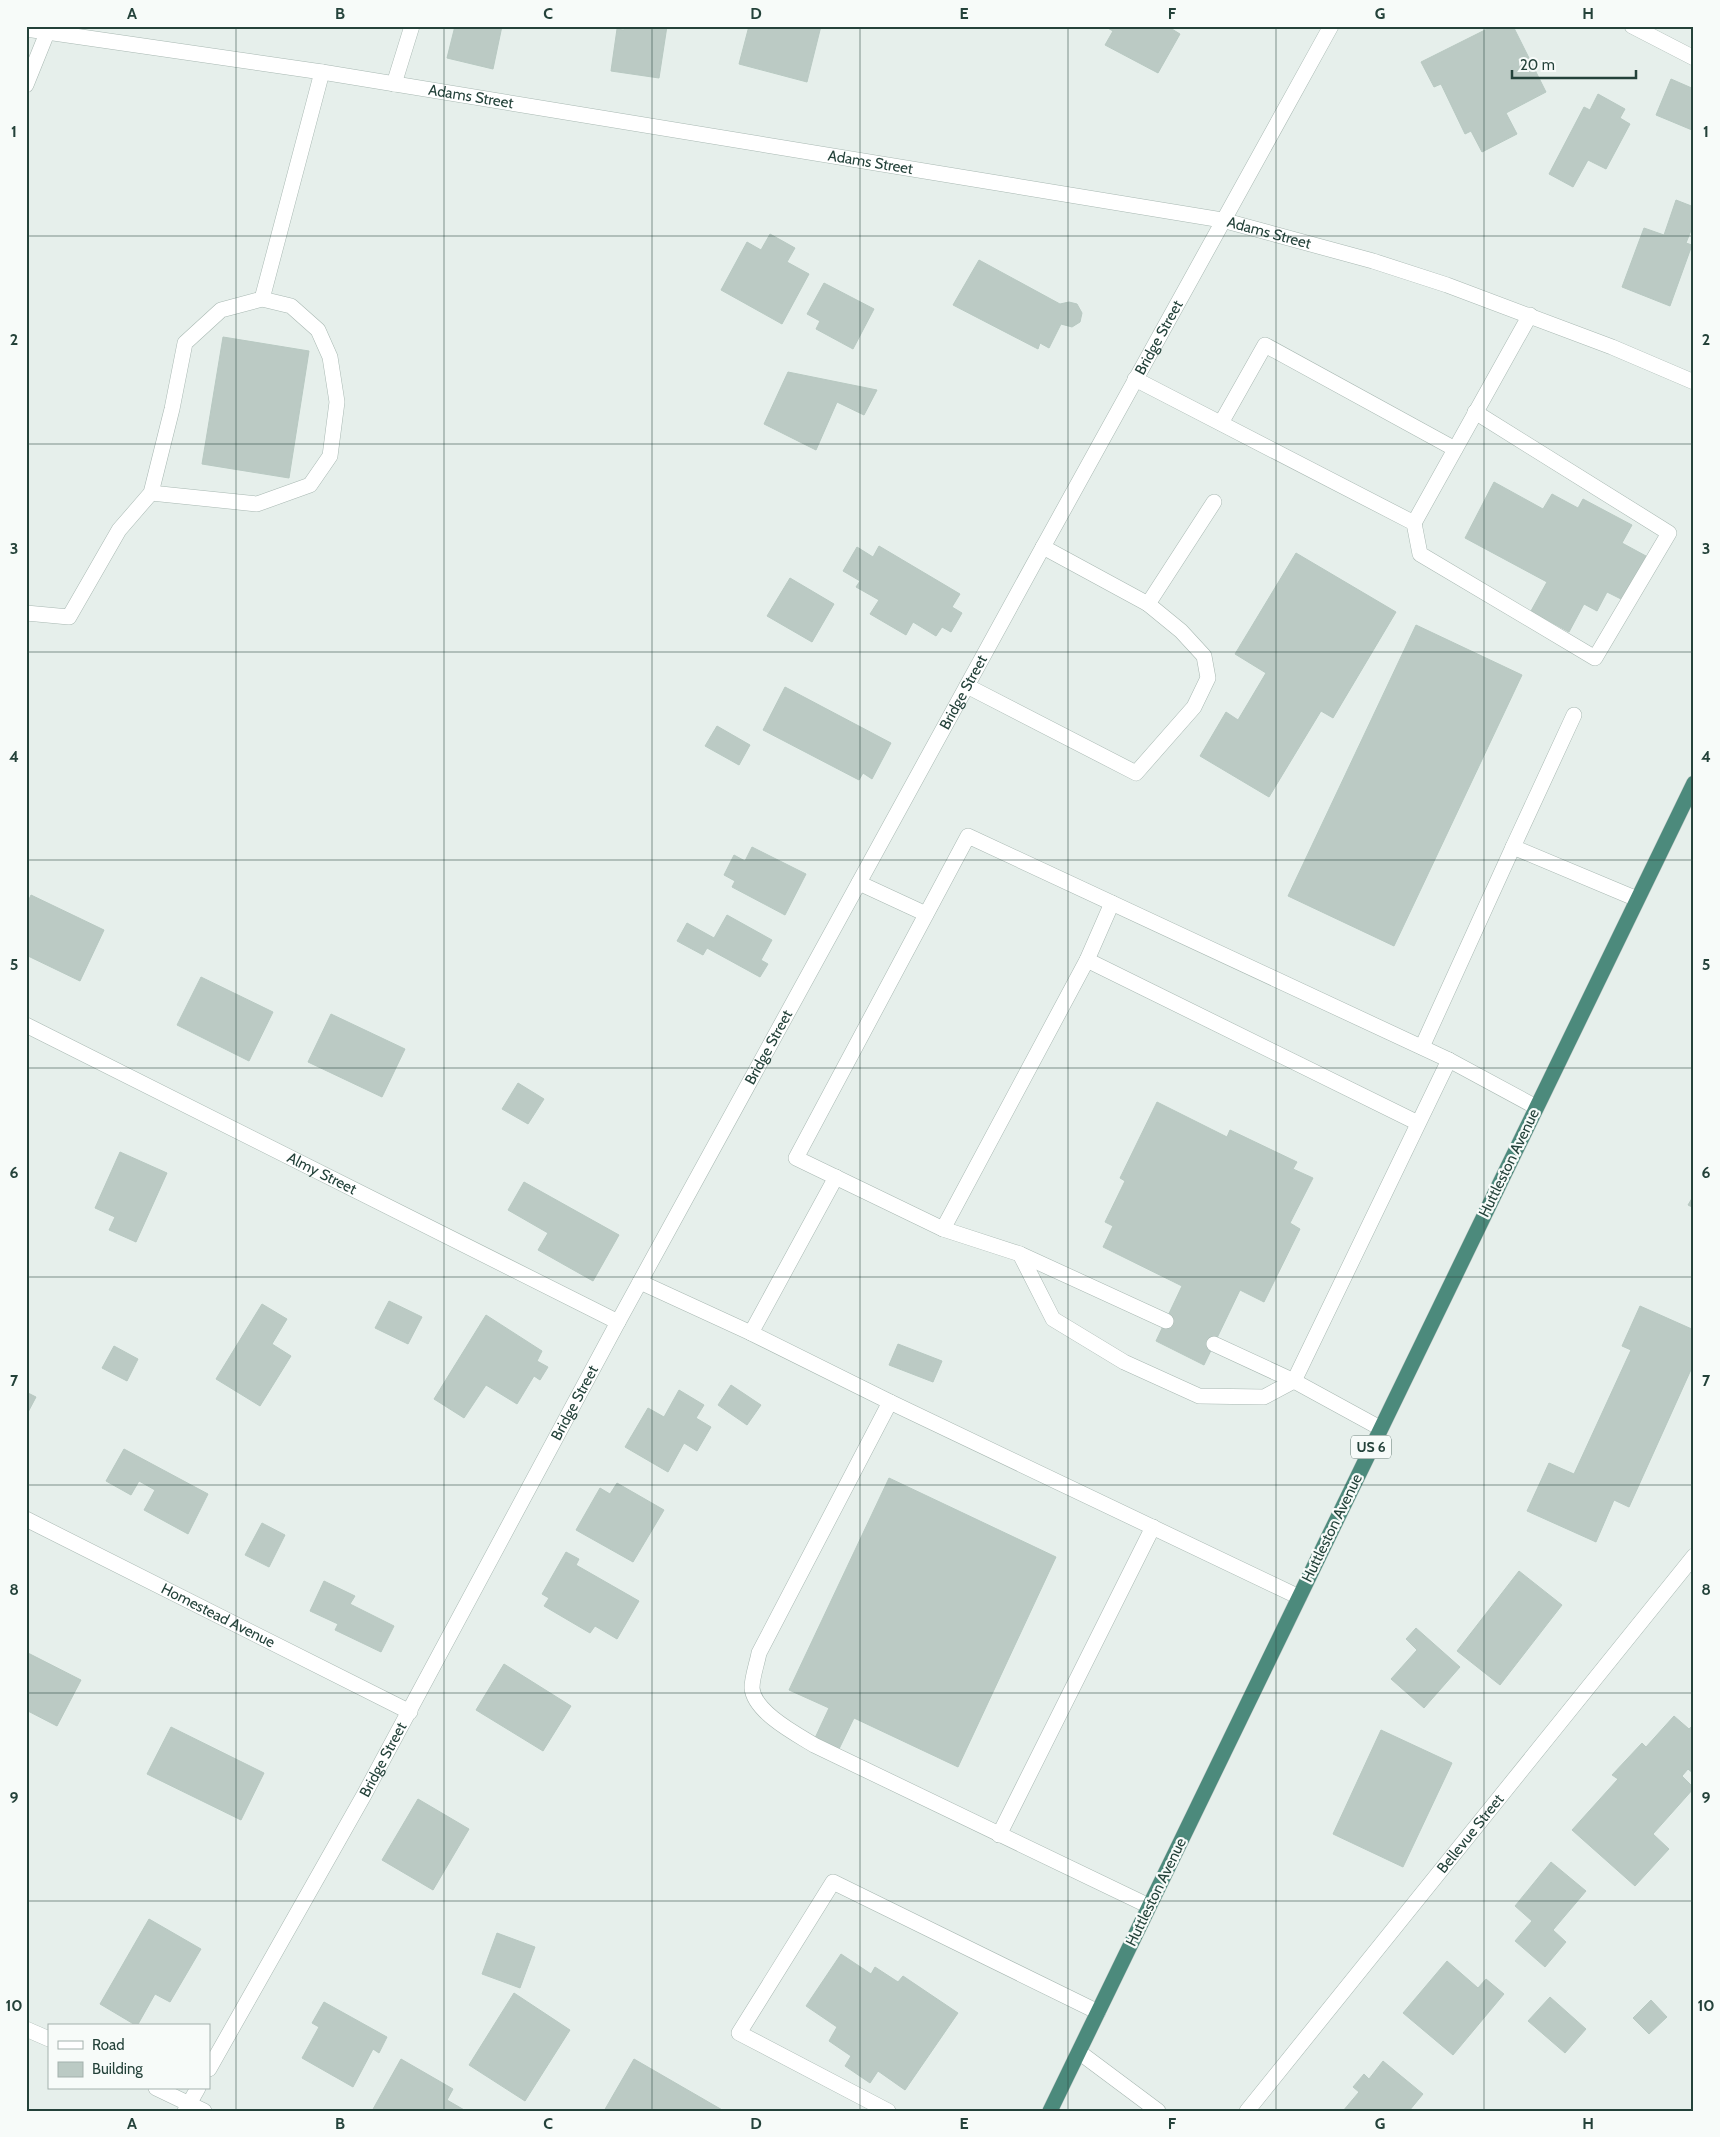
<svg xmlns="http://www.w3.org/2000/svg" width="1720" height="2137" viewBox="0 0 1720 2137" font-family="Cabin,sans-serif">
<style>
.building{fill:#bbcac4;stroke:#b8c9c2}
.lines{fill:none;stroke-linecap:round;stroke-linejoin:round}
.service-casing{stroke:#a8b8b2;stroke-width:16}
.minor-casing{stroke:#a8b8b2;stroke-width:16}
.trunk-casing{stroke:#c2cac8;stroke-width:16}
.service{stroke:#fff;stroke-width:15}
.minor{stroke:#fff;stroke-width:15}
.trunk{stroke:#4c8a7c;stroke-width:15}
.grid{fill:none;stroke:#24423a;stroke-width:1;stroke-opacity:0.55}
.labels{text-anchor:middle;stroke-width:4.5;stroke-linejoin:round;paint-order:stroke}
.shield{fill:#f7fbf9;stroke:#637a73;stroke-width:1}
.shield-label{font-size:14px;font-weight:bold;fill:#24423a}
.street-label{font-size:15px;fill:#24423a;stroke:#f7fbf9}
.neatline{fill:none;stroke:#24423a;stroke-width:2}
.grid-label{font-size:16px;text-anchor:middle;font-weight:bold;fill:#24423a}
</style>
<rect width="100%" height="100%" fill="#e6efeb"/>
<!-- building -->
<g class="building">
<path d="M455,26H502L493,69L447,58Z"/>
<path d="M624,26H667L659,78L611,71L617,29L624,30Z"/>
<path d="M749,26H821L807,82L739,64Z"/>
<path d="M1104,26H1167L1180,34L1158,73L1105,45L1113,31Z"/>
<path d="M1493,26H1513L1546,92L1506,113L1517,134L1482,152L1471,131L1465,134L1441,84L1434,87L1421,62Z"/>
<path d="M1671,79L1694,89V126L1692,130L1656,115Z"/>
<path d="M1598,94L1625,109L1620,118L1630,124L1606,169L1588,160L1573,187L1549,174L1584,107L1590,110Z"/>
<path d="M1676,200L1694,207V223L1686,243L1692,245L1670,306L1622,287L1644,228L1664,235Z"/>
<path d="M770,234L795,248L787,262L809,274L782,324L721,290L747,242L761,250Z"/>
<path d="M979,260L1060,304L1069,302L1077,304L1082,313L1080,322L1072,327L1061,324L1049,348L1040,343L1038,349L953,305Z"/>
<path d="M824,283L874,309L853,349L816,329L820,321L807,314Z"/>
<path d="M223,337L309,351L289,478L202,464Z"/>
<path d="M788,372L877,390L864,415L837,402L816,450L764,424Z"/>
<path d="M1494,482L1543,509L1552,494L1578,508L1583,499L1632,525L1622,543L1646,556L1623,600L1607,592L1597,611L1584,604L1569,632L1531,611L1547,582L1465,538Z"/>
<path d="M879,546L960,594L952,607L962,613L951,632L942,627L936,636L913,622L906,635L870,614L879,600L856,587L860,581L843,571L857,547L873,557Z"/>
<path d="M1296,553L1396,612L1333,718L1321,711L1269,797L1200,756L1226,712L1238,720L1266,673L1235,654Z"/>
<path d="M790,578L834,604L812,642L767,616Z"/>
<path d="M1416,625L1522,675L1394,946L1288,896Z"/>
<path d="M785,687L891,743L872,779L863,773L859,780L763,730Z"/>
<path d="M717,726L750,745L739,765L705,746Z"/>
<path d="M752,847L806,874L785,915L732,887L735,881L724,875L734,855L745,861Z"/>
<path d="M31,895L104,930L80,981L26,955V906Z"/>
<path d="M727,915L772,940L761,960L768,964L760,977L707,948L703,955L677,941L687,923L714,938Z"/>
<path d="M201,977L273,1012L249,1061L177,1025Z"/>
<path d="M331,1014L405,1049L382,1097L308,1062Z"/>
<path d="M518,1083L544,1099L528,1124L502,1109Z"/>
<path d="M1157,1102L1227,1137L1230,1130L1297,1162L1293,1169L1313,1178L1290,1223L1300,1229L1264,1302L1240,1290L1204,1365L1156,1341L1182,1286L1103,1247L1113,1226L1105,1222L1125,1181L1120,1178Z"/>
<path d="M120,1152L167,1173L136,1242L109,1230L115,1217L95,1208Z"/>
<path d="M524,1182L619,1235L593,1281L538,1250L548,1233L508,1210Z"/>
<path d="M1694,1195V1208L1688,1205Z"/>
<path d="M389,1301L422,1317L408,1344L375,1328Z"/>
<path d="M262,1304L287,1319L272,1344L291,1356L260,1406L216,1379Z"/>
<path d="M1640,1306L1694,1330V1363L1629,1507L1614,1500L1596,1542L1527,1511L1549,1463L1574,1474L1631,1350L1622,1346Z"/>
<path d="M486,1315L542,1351L537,1361L548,1367L540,1380L534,1376L517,1404L486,1385L464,1418L434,1399Z"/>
<path d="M898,1344L942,1361L933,1382L889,1365Z"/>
<path d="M114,1346L138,1359L127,1381L102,1368Z"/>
<path d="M731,1385L761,1405L747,1425L718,1405Z"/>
<path d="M679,1390L704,1405L696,1418L711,1427L697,1451L684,1443L668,1472L625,1447L648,1408L664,1417Z"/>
<path d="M26,1392L36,1397L26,1416Z"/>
<path d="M124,1449L208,1494L188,1534L144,1510L155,1490L139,1481L131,1495L106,1481Z"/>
<path d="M889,1478L1056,1557L958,1767L854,1718L839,1749L815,1738L829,1708L789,1690Z"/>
<path d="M617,1483L664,1510L633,1562L576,1530L600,1488L610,1494Z"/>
<path d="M262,1523L285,1535L269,1567L245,1555Z"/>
<path d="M566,1552L579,1559L576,1565L639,1601L617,1639L595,1626L590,1633L544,1606L549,1598L542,1594Z"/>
<path d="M1519,1571L1562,1605L1500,1685L1457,1651Z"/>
<path d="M324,1581L355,1596L350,1604L394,1626L381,1652L335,1630L338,1624L310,1611Z"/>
<path d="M1416,1628L1460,1667L1424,1708L1391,1679L1417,1650L1406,1639Z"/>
<path d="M26,1652L81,1680L57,1726L26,1710Z"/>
<path d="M504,1664L571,1706L543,1751L476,1710Z"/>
<path d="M1674,1716L1689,1729L1694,1724V1774L1688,1769L1682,1776L1694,1788L1653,1834L1669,1849L1635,1886L1572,1830L1618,1779L1612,1775L1642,1743L1646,1747Z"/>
<path d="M171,1727L264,1773L241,1820L147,1774Z"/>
<path d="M1381,1730L1452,1763L1403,1867L1333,1834Z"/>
<path d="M418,1799L469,1829L433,1890L382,1860Z"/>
<path d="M1551,1862L1586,1891L1553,1930L1566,1942L1545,1967L1515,1941L1532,1921L1515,1906Z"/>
<path d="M149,1919L201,1949L170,2002L155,1994L137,2026L100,2004Z"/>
<path d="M497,1933L535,1947L520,1988L482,1974Z"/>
<path d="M841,1954L871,1974L875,1967L898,1982L903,1976L958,2013L905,2090L878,2071L870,2083L845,2066L851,2056L829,2041L837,2027L806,2006Z"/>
<path d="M1447,1961L1478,1988L1486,1979L1504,1994L1453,2055L1403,2013Z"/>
<path d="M514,1993L570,2030L525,2101L469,2065Z"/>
<path d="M1550,1997L1586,2029L1565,2053L1528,2021Z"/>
<path d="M1651,2000L1667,2017L1649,2034L1633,2018Z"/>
<path d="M324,2002L387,2037L379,2053L373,2049L353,2087L302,2058L319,2027L312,2023Z"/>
<path d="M401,2059L453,2089L447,2100L466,2111H372Z"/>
<path d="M634,2059L724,2111H604Z"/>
<path d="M1383,2061L1423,2094L1409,2111H1343L1359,2092L1353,2087L1364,2074L1369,2079Z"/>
</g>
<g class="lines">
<!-- service casing -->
<g class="service-casing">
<g id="service">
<path d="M26,85L47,33"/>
<path d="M1135,379L1414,523L1530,315"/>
<path d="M1221,423L1265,345L1455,449"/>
<path d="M151,493L257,504L310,485L330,456L337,402L330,357L318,330L291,306L262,299"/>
<path d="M1414,523L1420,554L1595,658L1669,533L1475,412"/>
<path d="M1043,547L1148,604L1214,502"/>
<path d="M26,613L69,617L119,530L151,493L172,409L185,343L221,310L262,299L322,72"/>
<path d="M967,686L1136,773L1194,707L1208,678L1204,656L1181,631L1148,604"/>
<path d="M1574,715L1513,847L1637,899"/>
<path d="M859,883L926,914"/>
<path d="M1087,960L1418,1123"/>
<path d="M1422,1047L1513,847"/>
<path d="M943,1229L1087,960L1112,903"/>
<path d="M1020,1254L1053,1319L1124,1362L1199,1396L1264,1397L1294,1381L1449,1060L1536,1107"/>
<path d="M640,1282L751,1333L890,1402L1299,1597"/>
<path d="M1166,1321L1020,1254L943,1229L796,1158L968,836L1449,1060"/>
<path d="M751,1333L836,1177"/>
<path d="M1214,1344L1294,1381L1380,1428"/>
<path d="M890,1402L759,1653C757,1664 752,1677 752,1688C754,1712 796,1734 814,1745L1149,1906"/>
<path d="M999,1835L1153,1527"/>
<path d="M888,2111L739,2033L833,1882L1098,2012"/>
</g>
</g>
<!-- minor casing -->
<g class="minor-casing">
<g id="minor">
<path d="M1632,26L1694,58"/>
<path id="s1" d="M26,29L322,72L1222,220L1373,261L1447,285L1612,347L1694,382"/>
<path d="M394,84L412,26"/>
<path id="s2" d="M26,1025L618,1322"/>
<path id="s3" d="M26,1519L410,1712"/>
<path d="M26,2029L49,2039"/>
<path d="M1079,2052L1158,2111"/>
<path id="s4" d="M209,2069L364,1795L618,1322L1043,547L1331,26"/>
<path d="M156,2088L204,2111"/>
<path d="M185,2111L198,2088"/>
<path id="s5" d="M1247,2111L1694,1556"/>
</g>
</g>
<!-- trunk casing -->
<g class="trunk-casing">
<path id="trunk" d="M1050,2111L1694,783"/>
</g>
<!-- service -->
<use href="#service" class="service"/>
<!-- minor -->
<use href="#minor" class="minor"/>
<!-- trunk -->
<use href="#trunk" class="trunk"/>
</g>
<!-- grid -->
<path class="grid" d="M236,26V2111M444,26V2111M652,26V2111M860,26V2111M1068,26V2111M1276,26V2111M1484,26V2111M26,236H1694M26,444H1694M26,652H1694M26,860H1694M26,1068H1694M26,1277H1694M26,1485H1694M26,1693H1694M26,1901H1694"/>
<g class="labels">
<!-- shield labels -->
<rect class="shield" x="1351" y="1435.5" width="40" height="23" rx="4"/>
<g class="shield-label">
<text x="1371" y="1452">US 6</text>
</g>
<!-- street labels -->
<g class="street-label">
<text dy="5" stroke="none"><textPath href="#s1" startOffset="450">Adams Street</textPath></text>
<text dy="5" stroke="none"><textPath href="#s1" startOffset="855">Adams Street</textPath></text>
<text dy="5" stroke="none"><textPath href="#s1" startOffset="1260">Adams Street</textPath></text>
<text dy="5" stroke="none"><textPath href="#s4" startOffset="1975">Bridge Street</textPath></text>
<text dy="5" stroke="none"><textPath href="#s4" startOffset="1570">Bridge Street</textPath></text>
<text dy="5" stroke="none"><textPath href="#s4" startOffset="1165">Bridge Street</textPath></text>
<text transform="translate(1509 1163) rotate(-64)" y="5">Huttleston Avenue</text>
<text dy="5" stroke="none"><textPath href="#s2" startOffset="331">Almy Street</textPath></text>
<text dy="5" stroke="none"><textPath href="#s4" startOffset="760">Bridge Street</textPath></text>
<text transform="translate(1332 1528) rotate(-64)" y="5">Huttleston Avenue</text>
<text dy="5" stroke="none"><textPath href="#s3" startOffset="215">Homestead Avenue</textPath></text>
<text dy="5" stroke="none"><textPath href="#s4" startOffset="355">Bridge Street</textPath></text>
<text dy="5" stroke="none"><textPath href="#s5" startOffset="356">Bellevue Street</textPath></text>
<text transform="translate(1156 1892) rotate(-64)" y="5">Huttleston Avenue</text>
</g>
</g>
<!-- border -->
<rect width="1720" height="2137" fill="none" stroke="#f7fbf9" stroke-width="55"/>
<!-- legend -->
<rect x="48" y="2024" width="162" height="65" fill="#f7fbf9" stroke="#a3b1ad"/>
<rect x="58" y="2041" width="25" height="8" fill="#ffffff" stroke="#a3b1ad"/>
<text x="92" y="2050" font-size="15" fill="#24423a">Road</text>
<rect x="58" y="2062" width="25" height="15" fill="#bbcac4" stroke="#a3b1ad"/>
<text x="92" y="2074" font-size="15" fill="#24423a">Building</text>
<!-- scale -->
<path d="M1512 70v8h124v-8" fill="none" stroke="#24423a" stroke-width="2.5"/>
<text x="1520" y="70" font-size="15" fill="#24423a" stroke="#f7fbf9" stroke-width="4" paint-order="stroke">20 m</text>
<rect x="28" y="28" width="1664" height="2082" class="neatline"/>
<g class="grid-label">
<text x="132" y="19">A</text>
<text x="340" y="19">B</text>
<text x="548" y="19">C</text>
<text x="756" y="19">D</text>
<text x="964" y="19">E</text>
<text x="1172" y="19">F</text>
<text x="1380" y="19">G</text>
<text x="1588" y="19">H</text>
<text x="14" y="137">1</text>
<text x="1706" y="137">1</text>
<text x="14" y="345">2</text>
<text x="1706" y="345">2</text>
<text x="14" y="554">3</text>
<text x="1706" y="554">3</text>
<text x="14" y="762">4</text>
<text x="1706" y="762">4</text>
<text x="14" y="970">5</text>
<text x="1706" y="970">5</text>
<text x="14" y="1178">6</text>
<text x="1706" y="1178">6</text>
<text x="14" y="1386">7</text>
<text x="1706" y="1386">7</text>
<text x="14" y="1595">8</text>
<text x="1706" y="1595">8</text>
<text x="14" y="1803">9</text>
<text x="1706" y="1803">9</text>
<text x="14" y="2011">10</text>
<text x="1706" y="2011">10</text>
<text x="132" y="2129">A</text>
<text x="340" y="2129">B</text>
<text x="548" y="2129">C</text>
<text x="756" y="2129">D</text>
<text x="964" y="2129">E</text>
<text x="1172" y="2129">F</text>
<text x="1380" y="2129">G</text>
<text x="1588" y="2129">H</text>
</g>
</svg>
